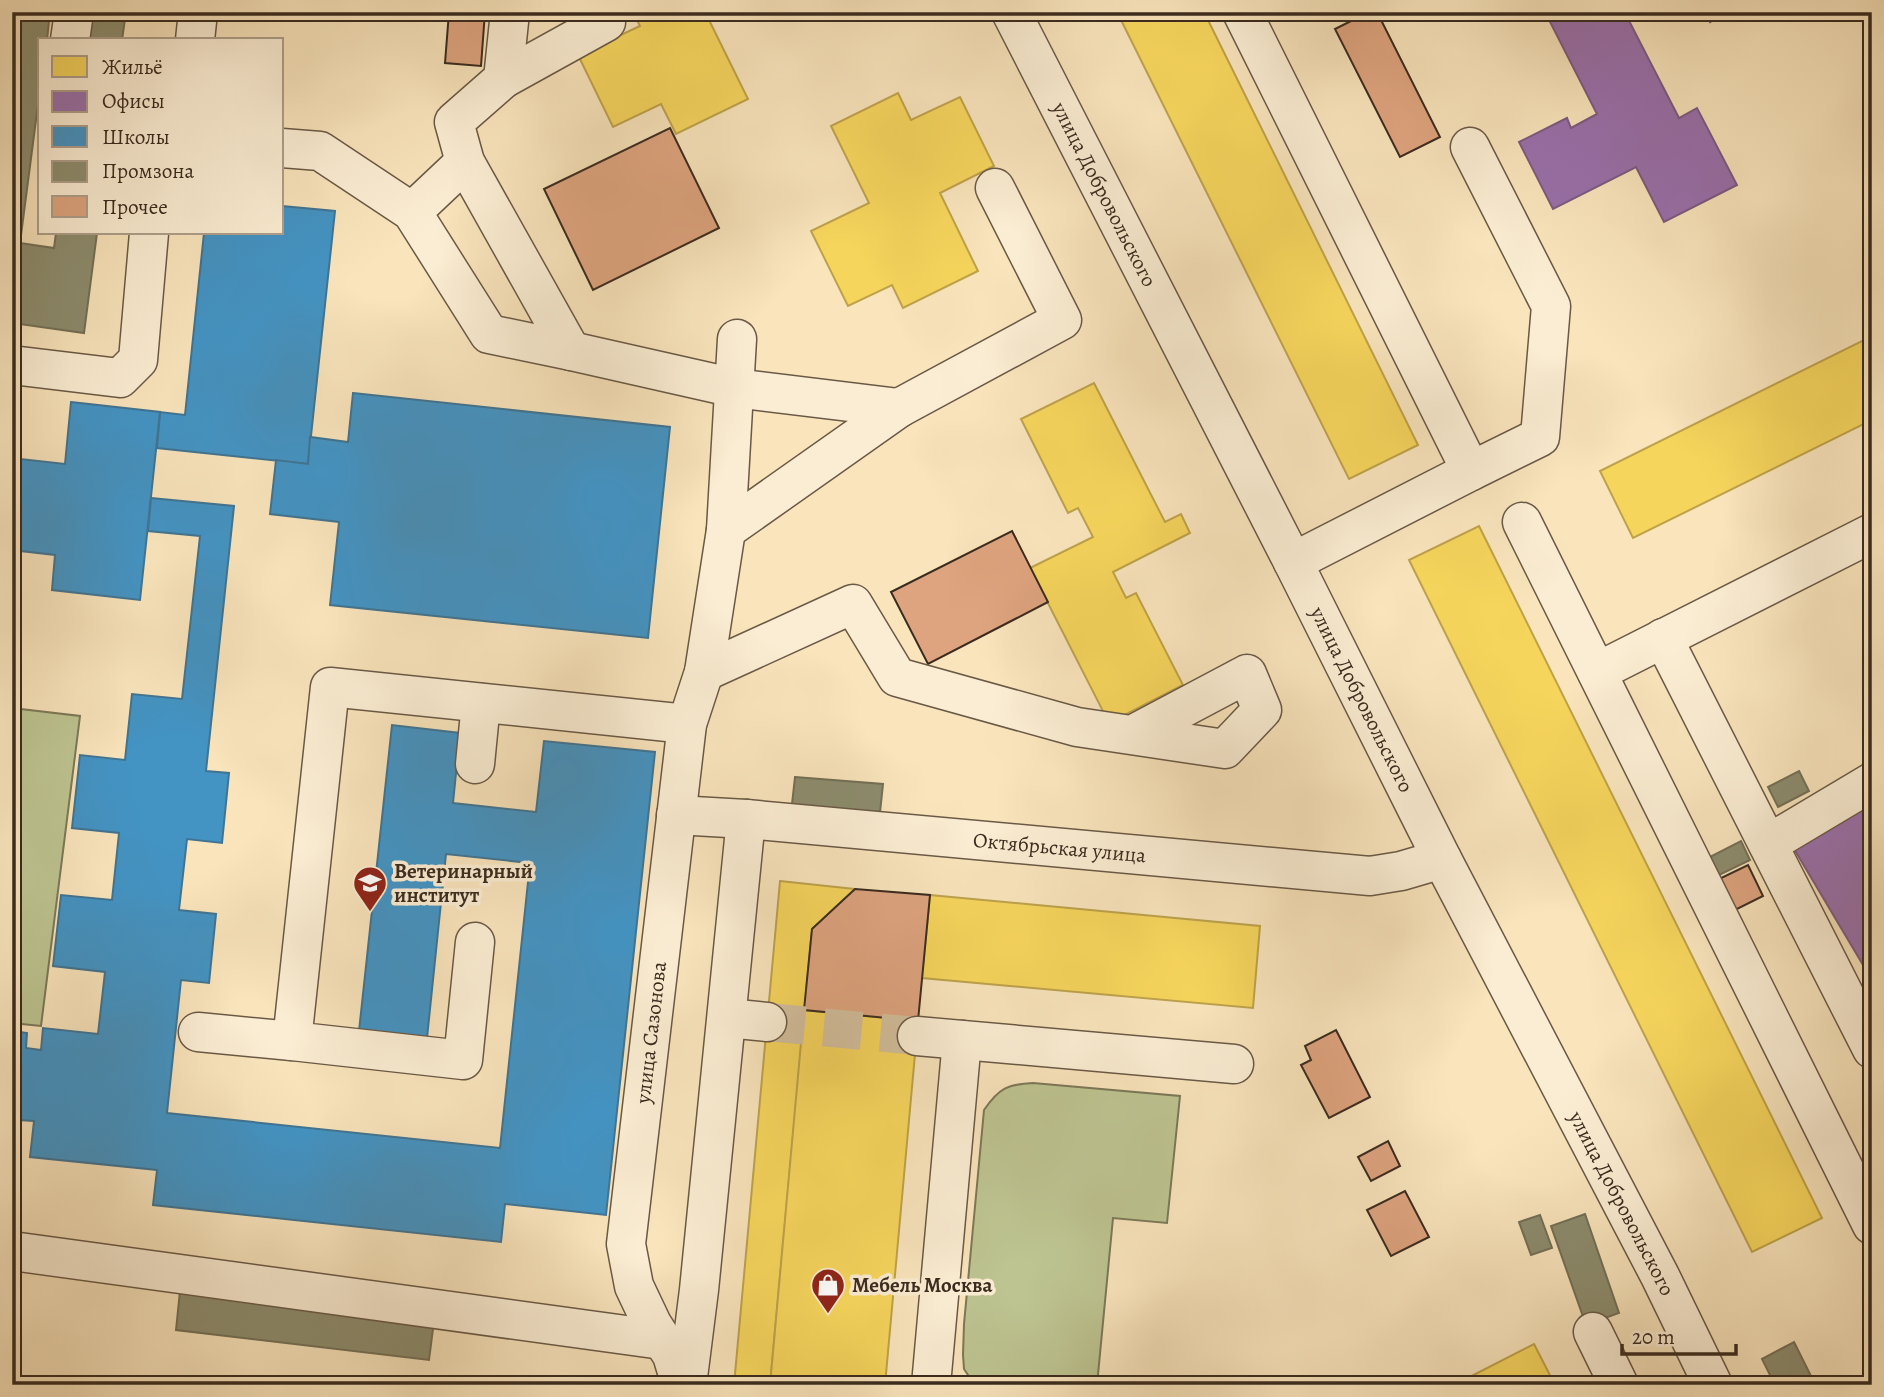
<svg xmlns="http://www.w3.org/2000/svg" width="1884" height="1397" viewBox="0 0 1884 1397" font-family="Alegreya,serif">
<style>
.green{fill:#bdc491;stroke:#7c7858;stroke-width:2}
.homes{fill:#f6d55c;stroke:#bea24a;stroke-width:2}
.offices{fill:#9970ab;stroke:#7c5b81;stroke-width:2}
.schools{fill:#4393c3;stroke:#407492;stroke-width:2}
.industry{fill:#8c8c6e;stroke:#736f56;stroke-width:2}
.building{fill:#dea47f;stroke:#3a2b1f;stroke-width:2}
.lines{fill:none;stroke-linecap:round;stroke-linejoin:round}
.minor-tunnel{stroke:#d3bf9d;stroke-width:38;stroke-dasharray:38 19;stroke-linecap:butt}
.minor-casing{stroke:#6a5946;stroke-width:41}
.minor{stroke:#fbedd3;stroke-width:38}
.labels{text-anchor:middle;stroke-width:7;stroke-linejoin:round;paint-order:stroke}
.street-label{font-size:21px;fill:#3a2b1f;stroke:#fbedd3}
.poi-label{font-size:21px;font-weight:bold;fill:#3a2b1f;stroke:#fbedd3;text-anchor:start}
</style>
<rect width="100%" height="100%" fill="#f9e4bc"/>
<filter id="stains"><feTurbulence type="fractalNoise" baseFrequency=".00286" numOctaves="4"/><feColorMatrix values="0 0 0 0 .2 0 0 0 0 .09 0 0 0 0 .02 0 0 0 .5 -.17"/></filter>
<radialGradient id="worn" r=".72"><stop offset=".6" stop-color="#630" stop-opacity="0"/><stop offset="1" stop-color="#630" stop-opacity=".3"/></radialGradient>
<!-- green -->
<g class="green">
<path d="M12,708L80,716L41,1026L12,1023Z"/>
<path d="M1033,1083L1180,1096L1167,1223L1113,1218L1097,1385H977L972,1381L964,1369L963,1355L964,1324L984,1110C999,1088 1008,1084 1033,1083Z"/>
</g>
<!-- homes -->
<g class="homes">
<path d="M633,12H719L708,18L748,99L676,134L661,104L613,127L578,55L640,26Z"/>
<path d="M1117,12H1204L1418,445L1349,479Z"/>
<path d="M898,93L911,120L960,97L994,166L940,193L978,271L903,308L892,285L848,306L811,231L869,203L831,126Z"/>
<path d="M1872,336V420L1633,538L1600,471Z"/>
<path d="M1094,383L1165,522L1181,514L1190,533L1113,572L1126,598L1136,593L1183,685L1109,723L1030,568L1093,537L1078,508L1068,513L1021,419Z"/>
<path d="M1479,526L1822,1218L1752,1252L1409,560Z"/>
<path d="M780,881L855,889L812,929L770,1385H734Z"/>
<path d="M930,895L1260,926L1253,1008L922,978Z"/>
<path d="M804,1010L918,1021L885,1385H770Z"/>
<path d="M1534,1344L1555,1385H1454Z"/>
</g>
<!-- offices -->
<g class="offices">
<path d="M1545,12H1632L1626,15L1679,118L1697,108L1737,185L1664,222L1636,167L1553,209L1519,142L1567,118L1571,128L1597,114Z"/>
<path d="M1705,12H1728L1710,22Z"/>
<path d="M1872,794V980L1790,842Z"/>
</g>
<!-- schools -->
<g class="schools">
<path d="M282,206L335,211L308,464L157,448L160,412L185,415L204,233H282Z"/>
<path d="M353,393L670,427L648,638L330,605L339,522L270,514L276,460L308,464L310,437L348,442Z"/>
<path d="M71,402L160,412L140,600L52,590L55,555L12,550V458L65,464Z"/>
<path d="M151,498L234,506L206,771L229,773L222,843L187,839L179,910L216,914L209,983L181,980L167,1113L500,1148L530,863L446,854L427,1038L359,1031L392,725L460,733L453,803L536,812L544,741L655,752L606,1215L505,1204L501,1242L153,1205L157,1170L30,1157L34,1121L18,1120L17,1136H12L13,1031L27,1033L26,1048L41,1050L43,1028L98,1034L105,972L53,966L61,895L112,900L119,833L72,828L80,755L125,760L132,694L182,699L200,536L148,531Z"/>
</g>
<!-- industry -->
<g class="industry">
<path d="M12,12H50L47,40H40V89L20,243L54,248L56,233H97L84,333L12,323Z"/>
<path d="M85,12H126L122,40H81Z"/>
<path d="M1799,771L1809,791L1778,807L1768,787Z"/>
<path d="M795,777L883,784L879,822L791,813Z"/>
<path d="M1741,841L1750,860L1717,876L1708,858Z"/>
<path d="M1585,1214L1619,1313L1586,1325L1551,1226Z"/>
<path d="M1540,1215L1552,1248L1531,1255L1519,1222Z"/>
<path d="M180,1291L434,1321L429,1360L176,1330Z"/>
<path d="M1794,1342L1812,1378L1798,1385H1775L1762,1359Z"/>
</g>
<!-- building -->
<g class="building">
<path d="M303,12H366L365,20L303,15Z"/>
<path d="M449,12H485L481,66L445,63Z"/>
<path d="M1369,12H1377L1440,137L1400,157L1335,29Z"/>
<path d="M670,128L719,228L593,290L544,189Z"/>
<path d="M1012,531L1048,602L928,664L891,592Z"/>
<path d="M1748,865L1763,896L1731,912L1715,881Z"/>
<path d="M855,889L930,895L918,1021L804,1010L812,929Z"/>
<path d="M1336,1030L1370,1097L1329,1118L1301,1065L1311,1060L1305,1046Z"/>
<path d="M1388,1141L1400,1166L1371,1181L1358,1157Z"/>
<path d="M1405,1191L1429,1237L1391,1256L1367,1210Z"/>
</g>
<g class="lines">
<!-- minor-tunnel -->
<path class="minor-tunnel" d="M767,1022L917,1036"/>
<!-- minor casing -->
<g class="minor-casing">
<g id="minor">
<path d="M510,12L503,79L454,122L465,162L571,351"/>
<path id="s1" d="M1011,12L1293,562L1442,859L1660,1276L1713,1385"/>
<path d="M1242,12L1471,471L1293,562"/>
<path d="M70,40L74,12"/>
<path d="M195,40L198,12"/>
<path d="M503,79L606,22"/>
<path d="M1470,147L1551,306L1540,437L1471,471"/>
<path d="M282,148L320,151L412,212L489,334L571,351L735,388L899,408"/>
<path d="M412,212L465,162"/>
<path d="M12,365L120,378L138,360L149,233"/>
<path d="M1522,522L1872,1225"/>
<path d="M726,530L899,408L1062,320L995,188"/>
<path d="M1663,638L1872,1049"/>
<path d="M704,672L853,604L897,677L1077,727L1225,749L1262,710L1247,674L1132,735"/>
<path d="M1597,672L1872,533"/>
<path d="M475,764L481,703"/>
<path id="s2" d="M676,815L746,819L1370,876L1401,871L1442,859"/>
<path d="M1768,844L1872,782"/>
<path d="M475,942L463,1060L292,1041L330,687L687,724"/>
<path d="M727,1018L767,1022"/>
<path d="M198,1032L292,1041"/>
<path d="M917,1036L1234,1064"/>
<path d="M12,1251L662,1340"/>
<path d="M1593,1332L1619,1385"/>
<path id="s3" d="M681,1385L672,1355L652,1324L634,1286L626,1244L687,724L704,672L726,530L737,339"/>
<path d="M687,1385L699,1290L746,819"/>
<path d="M931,1385L962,1040"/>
</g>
</g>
<!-- minor -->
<use href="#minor" class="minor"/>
</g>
<!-- icons -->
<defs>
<g id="university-pin" transform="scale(1.75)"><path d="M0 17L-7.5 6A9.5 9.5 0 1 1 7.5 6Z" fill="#8f2418" stroke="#fbedd3"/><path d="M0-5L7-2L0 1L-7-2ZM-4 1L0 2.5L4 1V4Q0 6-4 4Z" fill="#fff"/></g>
<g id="shop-pin" transform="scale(1.75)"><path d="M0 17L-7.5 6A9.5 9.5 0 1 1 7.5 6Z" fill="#8f2418" stroke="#fbedd3"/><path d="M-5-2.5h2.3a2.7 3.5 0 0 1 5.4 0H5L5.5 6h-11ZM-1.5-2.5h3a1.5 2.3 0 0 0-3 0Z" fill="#fff"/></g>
</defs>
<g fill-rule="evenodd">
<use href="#university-pin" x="370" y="883"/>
<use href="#shop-pin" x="828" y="1285"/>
</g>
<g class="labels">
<!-- street labels -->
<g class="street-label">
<text dy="7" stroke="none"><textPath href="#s1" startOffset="205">улица Добровольского</textPath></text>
<text dy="7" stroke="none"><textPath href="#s1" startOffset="772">улица Добровольского</textPath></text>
<text dy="7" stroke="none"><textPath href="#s2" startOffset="385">Октябрьская улица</textPath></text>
<text dy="7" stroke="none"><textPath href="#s3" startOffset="366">улица Сазонова</textPath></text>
<text dy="7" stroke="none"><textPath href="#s1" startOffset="1339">улица Добровольского</textPath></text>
</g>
<!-- poi labels -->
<g class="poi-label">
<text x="394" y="878">Ветеринарный<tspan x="394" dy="24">институт</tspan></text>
<text x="852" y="1292">Мебель Москва</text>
</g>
</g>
<!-- margin -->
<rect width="1884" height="1397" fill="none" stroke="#f9e4bc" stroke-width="42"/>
<rect x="14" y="14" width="1856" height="1369" fill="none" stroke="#3a2b1f" stroke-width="3.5"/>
<rect x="21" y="21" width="1842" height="1355" fill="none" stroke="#3a2b1f" stroke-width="2"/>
<!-- legend -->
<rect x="38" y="38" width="245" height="196" fill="#fbedd3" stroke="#ae9f8b" stroke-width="2"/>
<rect x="52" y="56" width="35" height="21" fill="#f6d55c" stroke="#ae9f8b" stroke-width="2"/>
<text x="102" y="74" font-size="21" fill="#3a2b1f">Жильё</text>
<rect x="52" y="91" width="35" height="21" fill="#9970ab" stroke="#ae9f8b" stroke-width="2"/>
<text x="102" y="108" font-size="21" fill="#3a2b1f">Офисы</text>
<rect x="52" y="126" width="35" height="21" fill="#4393c3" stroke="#ae9f8b" stroke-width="2"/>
<text x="102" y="144" font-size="21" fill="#3a2b1f">Школы</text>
<rect x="52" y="161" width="35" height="21" fill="#8c8c6e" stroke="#ae9f8b" stroke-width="2"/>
<text x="102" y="178" font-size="21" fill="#3a2b1f">Промзона</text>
<rect x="52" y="196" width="35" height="21" fill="#dea47f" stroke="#ae9f8b" stroke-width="2"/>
<text x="102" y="214" font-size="21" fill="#3a2b1f">Прочее</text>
<!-- scale -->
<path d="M1622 1344v10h114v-10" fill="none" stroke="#3a2b1f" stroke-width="3.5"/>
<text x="1632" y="1344" font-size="21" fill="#3a2b1f" stroke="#fbedd3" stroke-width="5" paint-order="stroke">20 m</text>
<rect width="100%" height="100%" filter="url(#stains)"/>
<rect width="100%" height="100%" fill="url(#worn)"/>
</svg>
